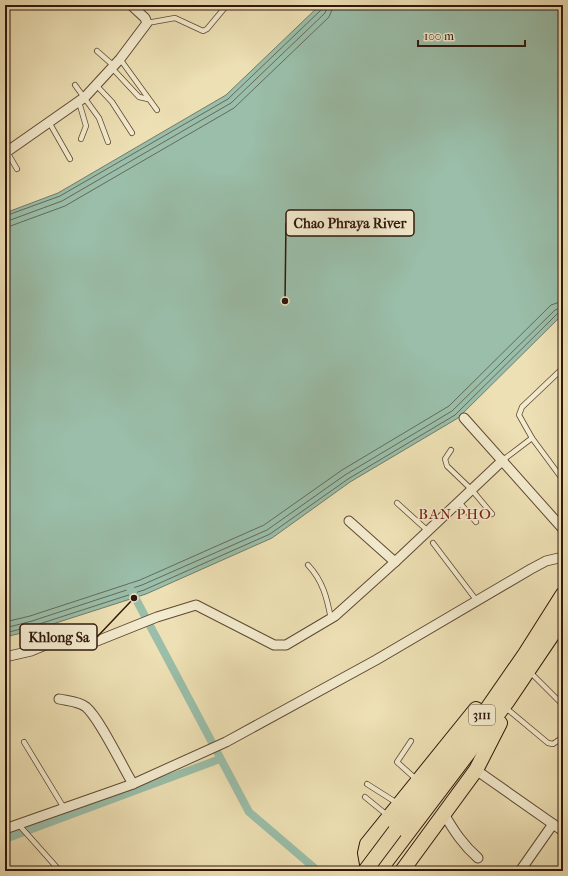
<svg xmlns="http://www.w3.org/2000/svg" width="568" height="876" viewBox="0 0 568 876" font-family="'IM FELL French Canon',serif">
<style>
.water{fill:#9abea9;stroke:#707b6a}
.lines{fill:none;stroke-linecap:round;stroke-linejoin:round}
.shore{stroke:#656a5a;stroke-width:1}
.canal{stroke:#9abea9;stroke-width:8}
.lane-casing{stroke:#5f4935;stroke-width:6}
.street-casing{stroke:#5f4935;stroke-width:11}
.primary-casing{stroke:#30170b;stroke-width:16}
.lane{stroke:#f3ebce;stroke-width:4.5}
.street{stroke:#f3ebce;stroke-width:9}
.primary{stroke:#ede0b4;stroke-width:14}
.primary-bridge-casing{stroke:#30170b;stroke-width:16;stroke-linecap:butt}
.primary-bridge{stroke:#ede0b4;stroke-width:14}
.labels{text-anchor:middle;stroke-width:3;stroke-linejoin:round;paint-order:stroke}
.shield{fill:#f3ebce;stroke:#6a5746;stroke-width:1}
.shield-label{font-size:12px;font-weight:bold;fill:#30170b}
.quarter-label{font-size:15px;letter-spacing:1px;fill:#7a1f14;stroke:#f3ebce}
.leader{fill:none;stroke:#30170b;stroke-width:1.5}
.callout-dot{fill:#30170b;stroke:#f3ebce;stroke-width:1.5}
.callout{fill:#f3ebce;stroke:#30170b;stroke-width:1.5}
.callout-label{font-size:14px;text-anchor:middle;font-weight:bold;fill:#30170b}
</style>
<rect width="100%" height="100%" fill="#ede0b4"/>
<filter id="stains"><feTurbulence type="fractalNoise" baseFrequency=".005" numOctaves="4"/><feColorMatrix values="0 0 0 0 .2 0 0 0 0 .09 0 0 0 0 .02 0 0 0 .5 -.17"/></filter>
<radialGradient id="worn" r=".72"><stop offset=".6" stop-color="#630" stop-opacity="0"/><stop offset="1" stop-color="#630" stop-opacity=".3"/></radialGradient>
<!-- water -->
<path class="water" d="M320,5H563V314L458,418L350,482L272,538L146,594L34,630L5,637V213L58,193L226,95Z"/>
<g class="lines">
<!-- shore -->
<g class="shore">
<path d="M5,216L60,196L228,99L321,10L323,5"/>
<path d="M5,222L62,201L231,103L325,13L328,5"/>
<path d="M5,228L65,206L234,108L329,17L334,5"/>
<path d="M5,622L30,616L140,580L264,525L342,470L449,406L551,305L563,301"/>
<path d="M5,628L32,621L142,585L267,530L345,475L452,411L555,310L563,307"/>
<path d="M5,633L33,626L144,590L270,534L348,479L455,415L558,313L563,312"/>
</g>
<!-- canal -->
<g class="canal">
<path d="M130,588L249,812L318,871"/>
<path d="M5,839L220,759"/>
</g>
<!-- lane casing -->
<g class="lane-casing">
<g id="lane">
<path d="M147,23L175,18L203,31L207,29L227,5"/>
<path d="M97,51L114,66"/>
<path d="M120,59L157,110"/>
<path d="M112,68L139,97L148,99"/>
<path d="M75,85L99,118L108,142"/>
<path d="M96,85L112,102L132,133"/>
<path d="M79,102L86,126L81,139"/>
<path d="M49,122L70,159"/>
<path d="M7,152L17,169"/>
<path d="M532,438L563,480"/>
<path d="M451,450L445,459L447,466L472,490L492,514"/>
<path d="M503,460L532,438L519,415L522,407L563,368"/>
<path d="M459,502L476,522"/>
<path d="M397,503L428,531"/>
<path d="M433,543L477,601"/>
<path d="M308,565C323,581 327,598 331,619"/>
<path d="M529,671L563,705"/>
<path d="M506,708L548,743L553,744L563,737"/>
<path d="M411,741L397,762L417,780"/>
<path d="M24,742L64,808"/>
<path d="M367,784L397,803"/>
<path d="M365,797L387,815"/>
<path d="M19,825L60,871"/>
</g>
</g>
<!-- street casing -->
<g class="street-casing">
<g id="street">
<path d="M5,153L85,97L120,59L147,23L145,18L131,5"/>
<path d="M464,418L563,529"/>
<path d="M349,521L395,562"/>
<path d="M5,657L31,651L79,631L88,632L92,640L97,641L157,617L196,605L274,645H286L335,616L395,562L503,460"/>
<path d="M59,699C68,701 78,701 86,707C100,719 122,766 133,784"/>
<path d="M476,770L563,831"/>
<path d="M444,814C454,831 463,845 478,858"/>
<path d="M5,829L133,784L226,742L376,660L531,569L546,561L563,557"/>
<path d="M520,871L553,824"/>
</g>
</g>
<!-- primary casing -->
<g class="primary-casing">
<g id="primary">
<path d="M395,831L464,742L525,654L563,594"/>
<path d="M376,871L367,864L365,853L367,844L476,709"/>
<path d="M379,871L507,702L563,619"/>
<path d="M402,871L476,770L500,723"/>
</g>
</g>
<!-- lane -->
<use href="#lane" class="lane"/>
<!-- street -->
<use href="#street" class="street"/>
<!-- primary -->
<use href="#primary" class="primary"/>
<!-- primary-bridge casing -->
<g class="primary-bridge-casing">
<path id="primary-bridge" d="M365,871L395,831"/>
</g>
<!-- primary-bridge -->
<use href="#primary-bridge" class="primary-bridge"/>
</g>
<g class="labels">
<!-- shield labels -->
<rect class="shield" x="469" y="705" width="26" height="20" rx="3"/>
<g class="shield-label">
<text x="482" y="719">3111</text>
</g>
<!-- quarter labels -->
<g class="quarter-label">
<text x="455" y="519">BAN PHO</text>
</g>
</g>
<!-- callouts -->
<path class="leader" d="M285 301L286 223M134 598L97 637"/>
<g class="callout-dot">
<circle cx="285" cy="301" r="4"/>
<circle cx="134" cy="598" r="4"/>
</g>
<g class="callout">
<rect x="286" y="210" width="128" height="26" rx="4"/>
<rect x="20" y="624" width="77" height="26" rx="4"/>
</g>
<g class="callout-label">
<text x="350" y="228">Chao Phraya River</text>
<text x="59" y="642">Khlong Sa</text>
</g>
<!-- margin -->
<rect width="568" height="876" fill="none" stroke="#ede0b4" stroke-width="20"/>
<rect x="6" y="6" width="556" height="864" fill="none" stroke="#30170b" stroke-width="2"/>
<rect x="10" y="10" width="548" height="856" fill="none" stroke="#30170b"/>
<!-- scale -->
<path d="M418 40v6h107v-6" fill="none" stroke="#30170b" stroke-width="2"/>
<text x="424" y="40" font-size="12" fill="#30170b" stroke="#f3ebce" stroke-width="3" paint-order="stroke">100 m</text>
<rect width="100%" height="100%" filter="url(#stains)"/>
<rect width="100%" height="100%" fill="url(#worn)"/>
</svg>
